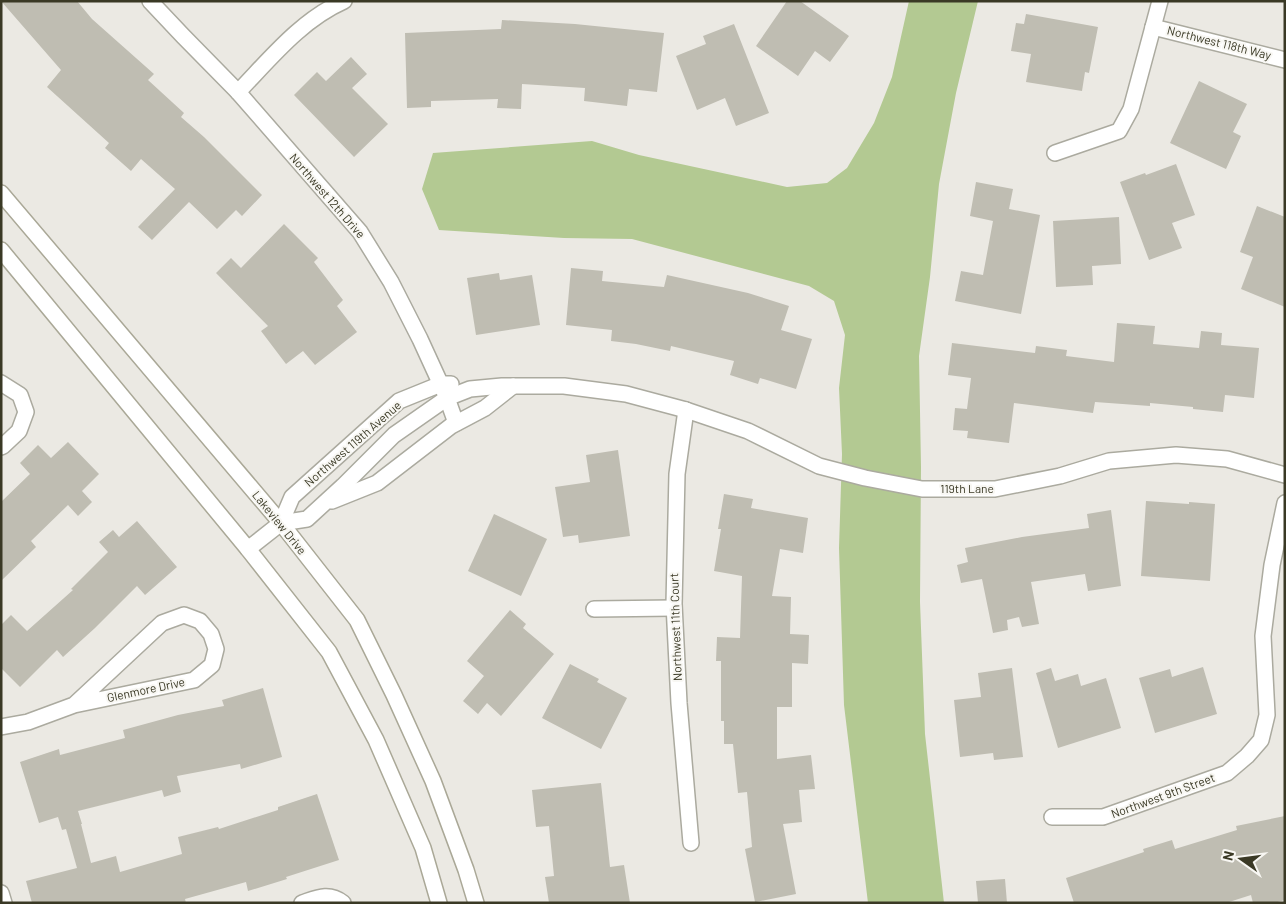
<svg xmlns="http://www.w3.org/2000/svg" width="1286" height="904" viewBox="0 0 1286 904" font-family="Barlow,sans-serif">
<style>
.water{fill:#b3c992}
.building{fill:#bfbdb2}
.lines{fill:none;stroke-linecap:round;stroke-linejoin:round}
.street-casing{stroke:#abaa9f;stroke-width:18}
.secondary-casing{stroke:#aaa897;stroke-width:18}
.street{stroke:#fff;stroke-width:15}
.secondary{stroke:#fff;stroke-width:15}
.labels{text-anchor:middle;stroke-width:4;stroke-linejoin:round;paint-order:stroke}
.street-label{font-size:12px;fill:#3a3925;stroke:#f8f7f3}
</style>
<rect width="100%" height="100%" fill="#ebe9e3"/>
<!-- water -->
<path class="water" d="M909,1H978L956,93L939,184L930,277L919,356L921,467L920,602L925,734L944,903H868L844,705L839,548L842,454L839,388L845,335L834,301L809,286L632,239L564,238L439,230L422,189L433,153L592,141L639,155L787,187L827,183L847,168L874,123L892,77Z"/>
<!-- building -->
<g class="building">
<path d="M1,1H77L92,19L154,74L148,80L184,113L181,117L204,137L262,195L242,216L236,210L217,229L189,202L152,240L138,227L175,189L141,159L131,171L105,148L109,143L47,87L61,70Z"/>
<path d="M787,1H800L849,36L830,62L815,51L798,76L756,46Z"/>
<path d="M1026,14L1098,27L1089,73L1085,72L1082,91L1026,82L1031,54L1011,51L1016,23L1024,24Z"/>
<path d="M502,20L575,24L664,33L657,92L629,89L627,106L584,101L585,88L522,84L521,109L497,108L498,99L431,101V107L407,108L405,33L501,29Z"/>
<path d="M734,24L769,113L736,126L725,98L697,110L676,56L706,44L703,36Z"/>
<path d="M351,57L367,74L352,88L388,124L354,157L294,95L317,72L326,81Z"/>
<path d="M1199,81L1247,104L1233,132L1241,136L1226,169L1170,143Z"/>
<path d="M1176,164L1195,215L1172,223L1182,248L1149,260L1120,182L1145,173L1146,175Z"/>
<path d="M976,182L1013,189L1009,209L1040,215L1021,314L955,301L961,271L983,275L993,221L970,216Z"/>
<path d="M1257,206L1285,217V307L1241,289L1253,257L1240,252Z"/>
<path d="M1119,217L1121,264L1092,266L1093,285L1056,287L1053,221Z"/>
<path d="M284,224L318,258L314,262L343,300L337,306L357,332L315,365L303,351L286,364L261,331L268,326L216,273L231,258L241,268Z"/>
<path d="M571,268L603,271L602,281L664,287L667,275L748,293L789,306L781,330L812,339L796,389L760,378L758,384L730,375L734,361L671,346L670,351L636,344L611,341L612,330L566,325Z"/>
<path d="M499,273L500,280L532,275L540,325L476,335L467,278Z"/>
<path d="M1117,323L1155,326L1153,344L1199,348L1201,331L1222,333L1221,345L1259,348L1254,398L1225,395L1223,412L1193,409V407L1150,403V406L1095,402L1093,413L1014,403L1009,443L967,438L968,431L953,430L955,408L967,409L971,378L948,375L952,343L1035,353L1036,346L1067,350L1066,356L1114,362Z"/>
<path d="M68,442L99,474L82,491L92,502L78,516L68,505L31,541L36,547L1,581V502L30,474L20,463L38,445L51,458Z"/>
<path d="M618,450L630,536L579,543L578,535L563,537L555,487L590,482L586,455Z"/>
<path d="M724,494L753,499L751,508L808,518L803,553L780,549L772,596L791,597L790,634L809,635L808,664L792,663V707H777V759L811,755L815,789L799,790L802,822L783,824L796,894L755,902L745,849L752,847L747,792L738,793L733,744H724V721H721V661H716L717,637L740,638L742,576L714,571L721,529H718Z"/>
<path d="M1146,501L1189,504V502L1215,504L1210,581L1141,576Z"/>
<path d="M1111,510L1121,586L1088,591L1085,574L1031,582L1039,624L1022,627L1019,617L1007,620L1008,630L993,633L982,579L961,583L957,565L968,562L965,548L1022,537L1089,528L1087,514Z"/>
<path d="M494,514L547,539L521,596L468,571Z"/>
<path d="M137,521L177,567L145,595L137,586L95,628L63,657L57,650L20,687L1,668V625L11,615L27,631L73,590L71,589L108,552L99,542L113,530L119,537Z"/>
<path d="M510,610L526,624L523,628L554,654L501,716L487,703L478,714L463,701L484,676L467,661Z"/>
<path d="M570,664L599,679L597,682L627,698L601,749L542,718Z"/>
<path d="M1203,667L1217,714L1155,733L1139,678L1170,669L1172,677Z"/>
<path d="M1012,668L1023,757L994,760L993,753L960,757L954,700L981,697L978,673Z"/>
<path d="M1051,668L1055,681L1078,674L1081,686L1106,678L1121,728L1058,748L1036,673Z"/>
<path d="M263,688L282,757L241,769L240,764L177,776L181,792L164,797L162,790L78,811L82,824H81L91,863L116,856L120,872L182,854L178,837L218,827L219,829L278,810V807L317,794L339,860L286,877L287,879L248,891L246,882L185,899L186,903H32L26,881L77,868L66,829L62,830L58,817L39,823L20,762L59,749L60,755L125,738L123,730L178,715L224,706L222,700Z"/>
<path d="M601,783L610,867L624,865L630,903H549L545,877L554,876L549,826L536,827L532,790Z"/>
<path d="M1285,816V900L1274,903H1253L1251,895L1226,903H1074L1066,878L1144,852L1143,849L1172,840L1175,849L1237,830L1236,826Z"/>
<path d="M1005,879L1007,903H978L976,881Z"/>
</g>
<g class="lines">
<!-- street casing -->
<g class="street-casing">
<g id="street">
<path d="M150,1L183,36L238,92L360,232L391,282L420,339L447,398L456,423"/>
<path d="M1153,27L1285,60"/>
<path d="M238,92C270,59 301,20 344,1"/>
<path d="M1055,153L1119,131L1131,109L1160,1"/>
<path d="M1,383L20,395L26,412L19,431L3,446L1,447"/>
<path d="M686,410L677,474L674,604L679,703L691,843"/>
<path d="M332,501L377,483L451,426L485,408L513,386"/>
<path d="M281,523L292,497L399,401L441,384H451"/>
<path d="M248,549L281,523L307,519L343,486L394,435L447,398L470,389L502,386H564L626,394L686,410L748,431L819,466L865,478L922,489H995L1060,476L1109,461L1176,455L1227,459L1285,475"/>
<path d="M594,609L674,608"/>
<path d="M1,727L28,722L74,705L194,680L212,665L216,649L211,634L200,621L184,615L162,623L74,705"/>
<path d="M1052,817H1103L1227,773L1247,756L1261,740L1267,715L1263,636L1272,565L1285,503"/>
<path d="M1,893L4,903"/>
<path d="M302,903C317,898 329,892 343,903"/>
</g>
</g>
<!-- secondary casing -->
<g class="secondary-casing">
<g id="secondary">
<path d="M1,193L281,523L357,620L394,695L433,781L466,870L476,903"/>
<path d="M1,250L248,549L329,652L376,740L423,848L439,903"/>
</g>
</g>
<!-- street -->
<use href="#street" class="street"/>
<!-- secondary -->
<use href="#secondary" class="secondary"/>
</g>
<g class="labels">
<!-- street labels -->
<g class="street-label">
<text transform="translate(1219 43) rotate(14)" y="4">Northwest 118th Way</text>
<text transform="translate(327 196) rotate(49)" y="4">Northwest 12th Drive</text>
<text transform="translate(353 444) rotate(-41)" y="4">Northwest 119th Avenue</text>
<text x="967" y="493">119th Lane</text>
<text transform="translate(279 523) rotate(51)" y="4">Lakeview Drive</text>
<text transform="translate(676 627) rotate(-92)" y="4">Northwest 11th Court</text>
<text transform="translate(146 690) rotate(-12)" y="4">Glenmore Drive</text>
<text transform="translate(1163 796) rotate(-20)" y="4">Northwest 9th Street</text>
</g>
</g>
<!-- border -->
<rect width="1286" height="904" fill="none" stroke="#3a3925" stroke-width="5"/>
<!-- north arrow -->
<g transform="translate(1241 859) rotate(284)" stroke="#f8f7f3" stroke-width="4" paint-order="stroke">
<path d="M0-4L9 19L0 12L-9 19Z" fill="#3a3925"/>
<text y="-8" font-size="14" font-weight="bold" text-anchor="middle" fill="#3a3925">N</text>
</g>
</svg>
